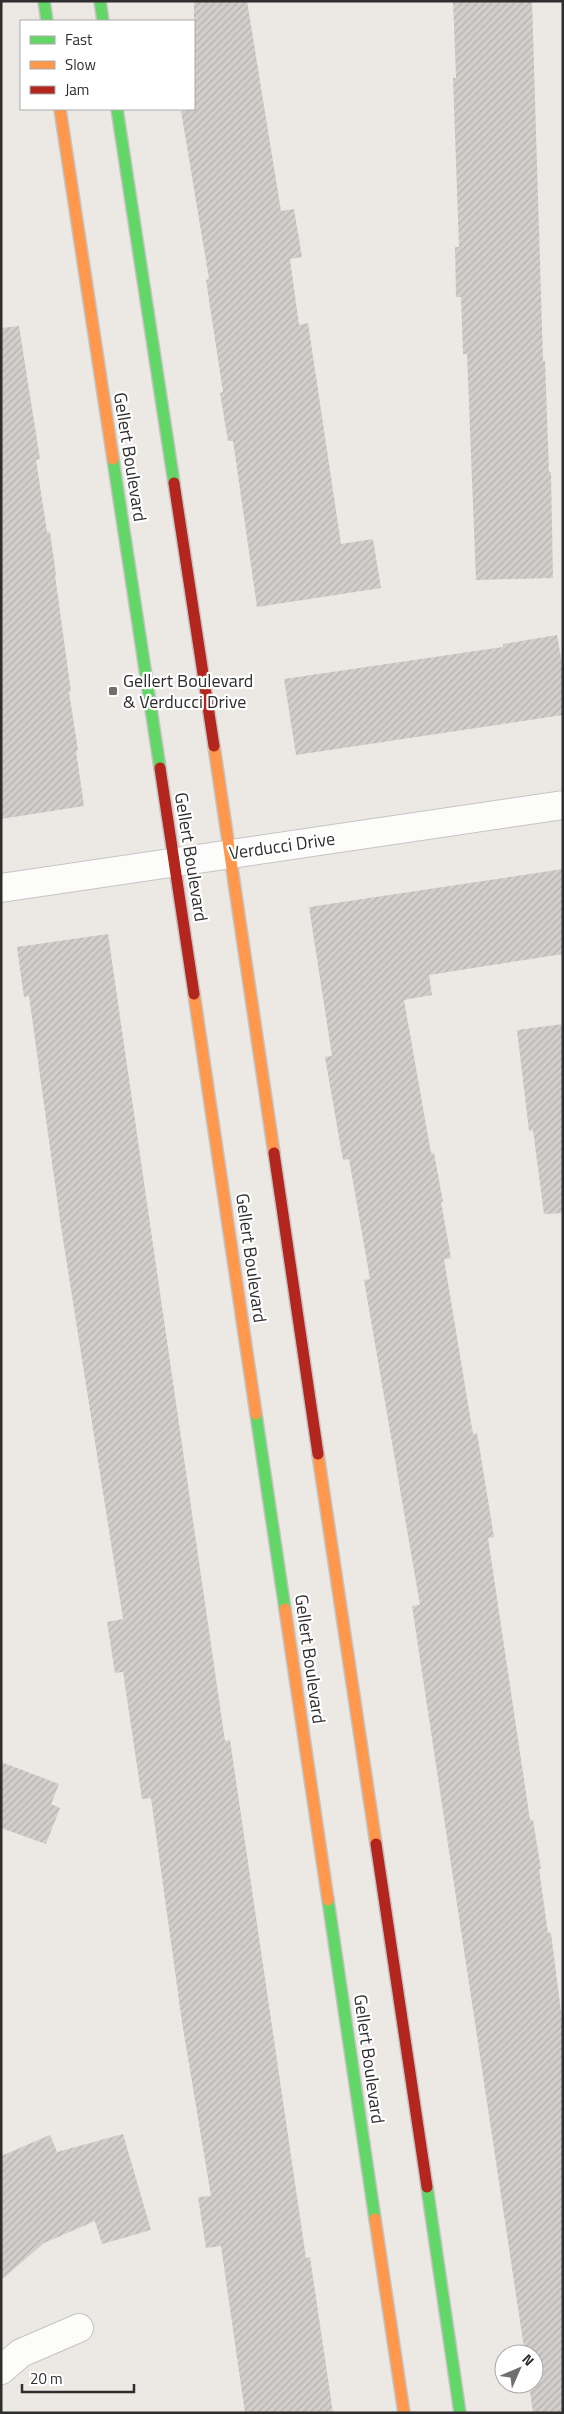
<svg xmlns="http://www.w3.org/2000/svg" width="564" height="2414" viewBox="0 0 564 2414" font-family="'Titillium Web',sans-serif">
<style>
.building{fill:url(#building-hatch)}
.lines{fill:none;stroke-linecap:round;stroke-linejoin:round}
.street-casing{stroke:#c5c4c5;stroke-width:30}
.fast-casing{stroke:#c5c4c5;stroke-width:14}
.slow-casing{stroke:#c5c4c5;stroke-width:14}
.jam-casing{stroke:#c5c4c5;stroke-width:14}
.street{stroke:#fcfcfb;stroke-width:28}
.fast{stroke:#63d668;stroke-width:11}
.slow{stroke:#ff974d;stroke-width:11}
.jam{stroke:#b3261e;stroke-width:11}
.poi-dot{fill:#706f6e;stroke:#fff;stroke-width:2}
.labels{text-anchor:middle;stroke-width:4.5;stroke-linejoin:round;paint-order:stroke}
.street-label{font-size:18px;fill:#2e2e2e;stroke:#fff}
.poi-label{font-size:18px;fill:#2e2e2e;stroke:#fff;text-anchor:start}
</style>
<defs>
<pattern id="building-hatch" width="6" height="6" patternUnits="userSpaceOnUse" patternTransform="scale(1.25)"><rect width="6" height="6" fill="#d1cecb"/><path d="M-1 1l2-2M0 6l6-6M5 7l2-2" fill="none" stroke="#b4b1af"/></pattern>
</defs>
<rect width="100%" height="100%" fill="#ece8e4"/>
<!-- building -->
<g class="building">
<path d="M194,1H247L281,211L294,209L302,257L290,259L299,325L308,323L341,544L373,539L381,588L257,607L233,441H228L220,393L223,392L206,280L209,279L181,111L194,109Z"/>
<path d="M453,1H532L543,361H545L549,472H551L553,578L476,580L467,354H463L461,297H456L455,247H459L453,78H456Z"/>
<path d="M19,326L40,459L36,460L47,532H50L56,575H55L71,692H69L78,750L76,751L84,806L1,819V328Z"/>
<path d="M557,635L563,670V715L296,755L284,679L503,647V644Z"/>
<path d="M563,869V954L429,975L432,995L404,1000L431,1153H434L443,1202H441L451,1258L444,1259L473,1434L477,1433L494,1537L488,1538L530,1820H533L541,1869H539L548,1933H551L563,2028V2413H533L529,2384H534V2354H525L412,1606L420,1605L364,1280L370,1279L349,1159L343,1160L325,1057L332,1056L309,907Z"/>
<path d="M108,934L225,1741L230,1740L306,2258L310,2257L333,2413H245L221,2246L206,2248L198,2197L211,2196L182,2022L151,1798L142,1799L123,1672L115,1673L107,1622L123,1619L60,1220L29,996L24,997L17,947Z"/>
<path d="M563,1024V1213L544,1214L533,1130L529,1131L517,1030Z"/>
<path d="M1,1762L59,1784L51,1804L60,1808L46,1844L1,1828Z"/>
<path d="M123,2134L151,2230L102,2244L95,2221L44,2243L1,2280V2156L50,2135L57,2152Z"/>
</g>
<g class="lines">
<!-- street casing -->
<g class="street-casing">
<g id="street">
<path d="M1,888L563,805"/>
<path d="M1,2370L21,2353L79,2328"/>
</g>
</g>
<!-- fast casing -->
<g class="fast-casing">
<g id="fast">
<path d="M44,1L47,21"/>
<path d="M100,1L103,21"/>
<path d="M117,109L174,483"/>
<path d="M113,459L160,768"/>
<path d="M256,1414L285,1609"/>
<path d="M328,1900L375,2219"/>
<path d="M427,2187L460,2413"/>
</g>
</g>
<!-- slow casing -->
<g class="slow-casing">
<g id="slow">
<path d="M60,109L113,459"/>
<path d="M214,746L274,1153"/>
<path d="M194,994L256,1414"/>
<path d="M318,1454L376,1844"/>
<path d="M285,1609L328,1900"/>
<path d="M375,2219L404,2413"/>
</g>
</g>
<!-- jam casing -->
<g class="jam-casing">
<g id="jam">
<path d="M174,483L214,746"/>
<path d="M160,768L194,994"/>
<path d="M274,1153L318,1454"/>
<path d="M376,1844L427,2187"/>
</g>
</g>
<!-- street -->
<use href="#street" class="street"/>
<!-- fast -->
<use href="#fast" class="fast"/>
<!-- slow -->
<use href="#slow" class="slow"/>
<!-- jam -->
<use href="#jam" class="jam"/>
</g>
<!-- markers -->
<rect class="poi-dot" x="108" y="686" width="10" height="10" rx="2.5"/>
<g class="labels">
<!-- street labels -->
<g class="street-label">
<text transform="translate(130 457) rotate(81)" y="6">Gellert Boulevard</text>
<text transform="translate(282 846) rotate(-8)" y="6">Verducci Drive</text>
<text transform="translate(191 857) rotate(81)" y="6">Gellert Boulevard</text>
<text transform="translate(251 1258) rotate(82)" y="6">Gellert Boulevard</text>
<text transform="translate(310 1659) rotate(82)" y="6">Gellert Boulevard</text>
<text transform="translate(369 2059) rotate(82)" y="6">Gellert Boulevard</text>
</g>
<!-- poi labels -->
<g class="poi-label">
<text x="123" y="687">Gellert Boulevard<tspan x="123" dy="21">&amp; Verducci Drive</tspan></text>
</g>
</g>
<!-- border -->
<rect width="564" height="2414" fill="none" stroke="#2e2e2e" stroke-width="5"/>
<!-- legend -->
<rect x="20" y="20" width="175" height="90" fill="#ffffff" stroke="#ababab"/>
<rect x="30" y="36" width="25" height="8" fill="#63d668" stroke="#ababab"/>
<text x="65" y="45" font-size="15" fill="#2e2e2e">Fast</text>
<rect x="30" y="61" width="25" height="8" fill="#ff974d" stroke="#ababab"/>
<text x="65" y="70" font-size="15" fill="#2e2e2e">Slow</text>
<rect x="30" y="86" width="25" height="8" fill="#b3261e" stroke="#ababab"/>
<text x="65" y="95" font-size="15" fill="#2e2e2e">Jam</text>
<!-- north arrow -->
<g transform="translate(519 2369) rotate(45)"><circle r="24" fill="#ffffff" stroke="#ababab"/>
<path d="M0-4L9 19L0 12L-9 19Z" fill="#706f6e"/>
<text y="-8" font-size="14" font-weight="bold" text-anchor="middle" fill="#2e2e2e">N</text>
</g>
<!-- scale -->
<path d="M22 2384v8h112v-8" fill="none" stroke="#2e2e2e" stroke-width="2.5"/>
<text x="30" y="2384" font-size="15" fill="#2e2e2e" stroke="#ffffff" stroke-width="4" paint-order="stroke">20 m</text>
</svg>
